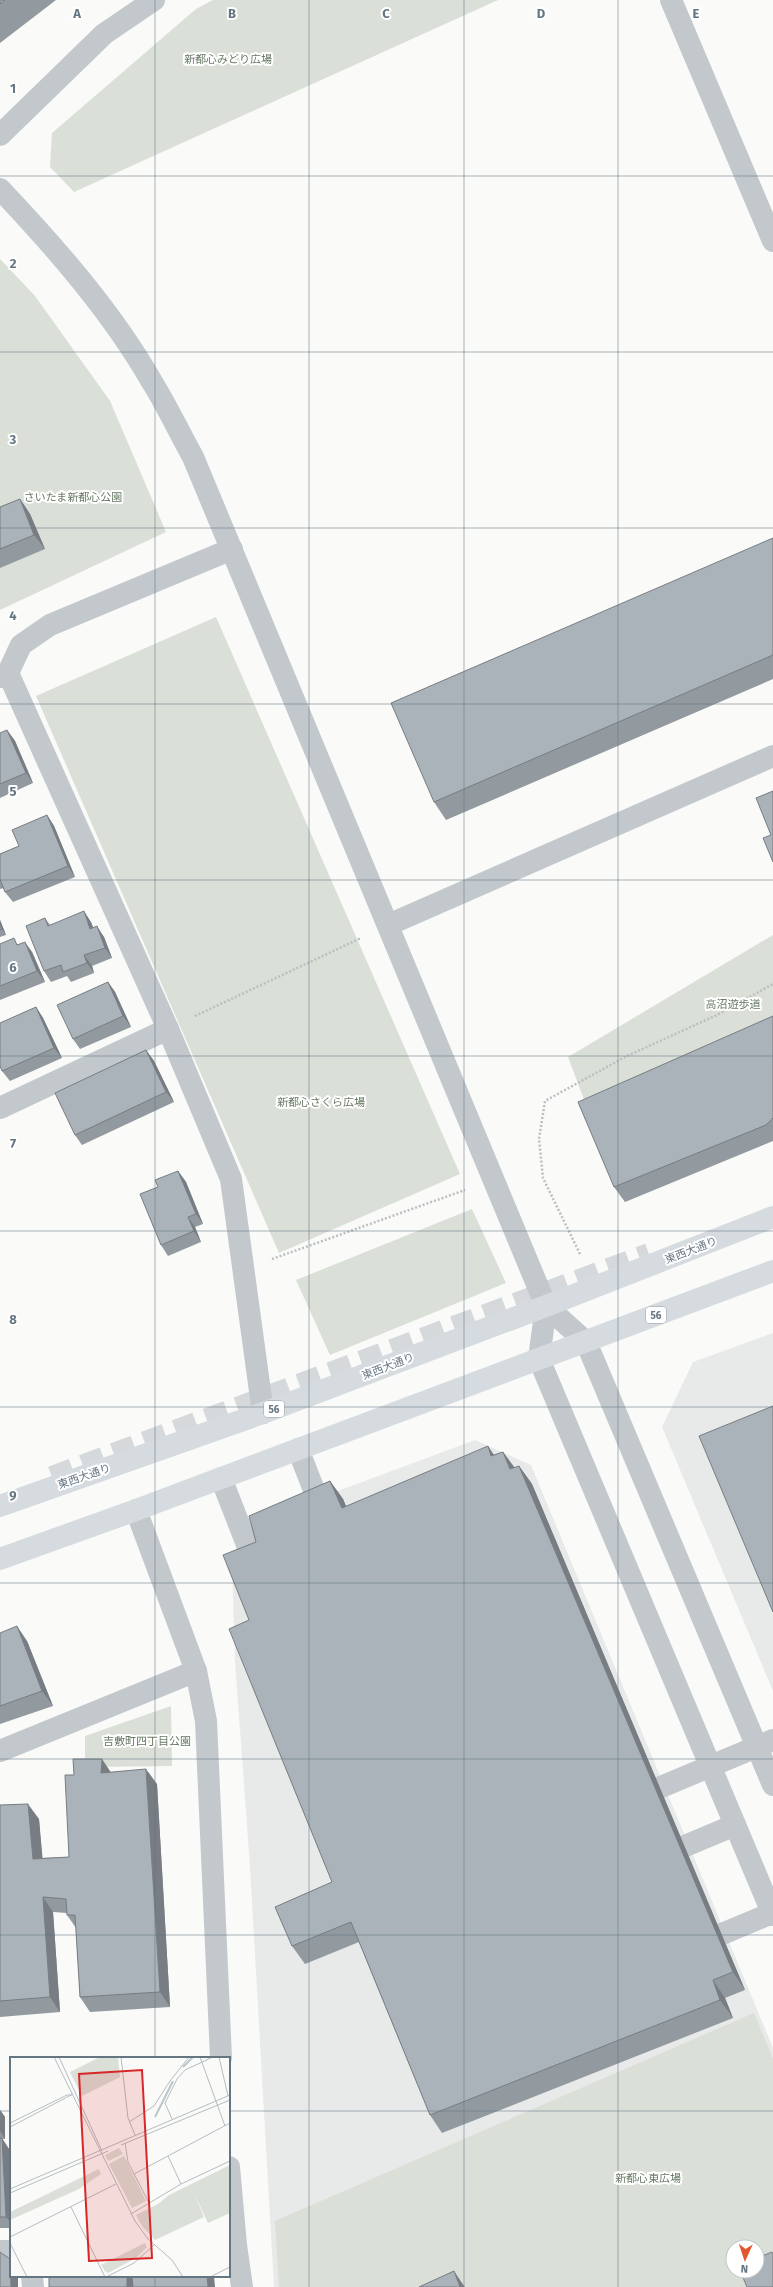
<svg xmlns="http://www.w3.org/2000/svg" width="773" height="2287" viewBox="0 0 773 2287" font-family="'Fira Sans','Noto Sans JP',sans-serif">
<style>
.built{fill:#e8e9e9;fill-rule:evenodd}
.green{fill:#dadfd7;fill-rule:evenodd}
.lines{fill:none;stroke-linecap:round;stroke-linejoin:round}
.highway-tunnel{stroke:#d5d9db;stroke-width:22;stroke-dasharray:22 11;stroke-linecap:butt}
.path{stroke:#bbbfc2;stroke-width:2.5;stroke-dasharray:2 2;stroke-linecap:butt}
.minor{stroke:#c3c8cc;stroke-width:22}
.major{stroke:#d6dbdf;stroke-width:22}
.wall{fill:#929a9f}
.shaded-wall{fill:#777d82}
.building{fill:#aab3b9;stroke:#777d82}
.grid{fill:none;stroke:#657683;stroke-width:1;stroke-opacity:0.55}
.labels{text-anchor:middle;stroke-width:4;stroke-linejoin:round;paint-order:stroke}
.shield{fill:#fff;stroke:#939fa8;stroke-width:1}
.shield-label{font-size:10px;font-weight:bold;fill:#657683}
.park-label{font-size:11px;fill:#687a64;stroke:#fff}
.street-label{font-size:11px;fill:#657683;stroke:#fff}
.inset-river{fill:none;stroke:#bbc7cb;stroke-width:2}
.inset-road{fill:none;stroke:#b5bdc2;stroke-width:1}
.view{fill:#d62828;fill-opacity:0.15;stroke:#d62828;stroke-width:2}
.inset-edge{fill:none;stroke:#657683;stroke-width:2}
.grid-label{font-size:13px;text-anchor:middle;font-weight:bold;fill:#657683;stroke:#fff;stroke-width:4;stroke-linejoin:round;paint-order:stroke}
</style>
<rect width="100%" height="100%" fill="#fafaf8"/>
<!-- built -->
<g class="built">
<path d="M773,1333V1691L662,1427L693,1362Z"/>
<path d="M475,1440L531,1465L773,2048V2287H274L250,1867L235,1661L232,1565L241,1527ZM733,2247H757V2271H733Z"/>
</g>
<!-- green -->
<g class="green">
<path d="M213,0H498L74,192L50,167L52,133L196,9Z"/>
<path d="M0,259L35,296L110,401L166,532L0,610Z"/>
<path d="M216,617L460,1174L279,1253L36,696Z"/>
<path d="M773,935V1029L588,1110L568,1057Z"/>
<path d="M472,1209L506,1283L330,1355L296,1280Z"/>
<path d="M171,1706L172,1766L85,1767V1736Z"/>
<path d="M754,2013L773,2059V2287H279L275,2221ZM733,2247H757V2271H733Z"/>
</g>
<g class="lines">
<!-- highway-tunnel -->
<path class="highway-tunnel" d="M52,1477L649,1254"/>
<!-- path -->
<g class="path">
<path d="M195,1016L361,938"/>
<path d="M580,1254L543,1178L539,1139L545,1101L625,1057L717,1015L773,984"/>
<path d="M272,1259L465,1190"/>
</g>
<!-- minor -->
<g class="minor">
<path d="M671,0L773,241"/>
<path d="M0,135L104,34L154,0"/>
<path d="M0,189C55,247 112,312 152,382C167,406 179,432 193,457L546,1306L586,1342L773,1785"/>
<path d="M8,673L168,1029L231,1179L263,1413"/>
<path d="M0,677L8,673L21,645L50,625L232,549"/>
<path d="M388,925L773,756"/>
<path d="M0,1108L168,1029"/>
<path d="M546,1306L539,1359L773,1915"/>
<path d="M298,1449L321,1508"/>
<path d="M221,1478L255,1565"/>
<path d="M136,1510L196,1671L206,1721L221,2058"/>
<path d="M0,1751L196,1671"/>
<path d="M661,1787L773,1740"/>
<path d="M685,1846L735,1825"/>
<path d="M722,1934L772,1913"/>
<path d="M229,2167L236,2245L242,2287"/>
<path d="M0,2251H11"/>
<path d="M32,2276L33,2287"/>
</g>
<!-- major -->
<g class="major">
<path d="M0,1506L263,1413L546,1306L773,1217"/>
<path d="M0,1559L136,1510L773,1271"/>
</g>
</g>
<!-- wall -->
<g class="wall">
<path d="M0,0H56L0,43Z"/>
<path d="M20,499L30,514L45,549L0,568V507Z"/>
<path d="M773,538V679L446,820L434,802Z"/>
<path d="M7,730L15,741L33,783L0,798V733Z"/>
<path d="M47,815L54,826L75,877L13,902L5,892L4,888L0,889V854L19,846Z"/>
<path d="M45,918L50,925L91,922L93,928L104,937L112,958L92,966L94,973L71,982L67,976L51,982L44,971Z"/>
<path d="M0,920L6,935L0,937Z"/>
<path d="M0,944H19L32,952L45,982L0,1000Z"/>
<path d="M108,982L115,992L131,1027L80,1049L73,1039Z"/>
<path d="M36,1007L43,1018L62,1058L10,1081L2,1071Z"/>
<path d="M773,1016V1141L625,1202L614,1187Z"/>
<path d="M146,1050L154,1061L174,1102L82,1145L75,1135Z"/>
<path d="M178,1171L186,1182L203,1224L195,1227L201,1242L168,1256L161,1245L158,1187Z"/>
<path d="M503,1452L515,1468L519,1466L532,1484L745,1990L725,1998L733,2018L442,2133L430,2115L359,1942L305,1964L292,1946L332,1882L249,1620L256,1542L330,1481L343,1499L346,1506Z"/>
<path d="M0,1633L27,1641L53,1706L0,1724Z"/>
<path d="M111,1772L157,1784L170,2007L90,2012L80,1997L76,1928L67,1915V1913L53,1912L60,2012L0,2017V1805L39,1819L42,1858L69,1857L74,1775Z"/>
<path d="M0,2110L5,2117V2139H2L9,2149L11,2178V2228H0Z"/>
</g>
<!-- shaded-wall -->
<g class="shaded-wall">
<path d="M20,499L30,514L45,549L34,535Z"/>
<path d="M7,730L15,741L33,783L26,773Z"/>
<path d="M47,815L54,826L75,877L68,866Z"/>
<path d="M84,911L91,922L98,940L90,929Z"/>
<path d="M0,920L6,935L2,929L0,924Z"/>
<path d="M97,926L104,937L112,958L105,948Z"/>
<path d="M25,942L32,952L45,982L37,971Z"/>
<path d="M84,955L92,966L94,973L87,963Z"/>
<path d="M108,982L115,992L131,1027L123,1016Z"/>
<path d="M36,1007L43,1018L62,1058L54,1048Z"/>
<path d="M146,1050L154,1061L174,1102L166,1092Z"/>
<path d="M178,1171L186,1182L203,1224L196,1214Z"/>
<path d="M188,1217L195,1227L201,1242L194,1231Z"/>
<path d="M488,1446L500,1464L491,1456Z"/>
<path d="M503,1452L516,1470L510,1469Z"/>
<path d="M519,1466L532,1484L745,1990L733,1972Z"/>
<path d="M330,1481L343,1499L354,1526L342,1508Z"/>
<path d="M17,1626L27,1641L53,1706L42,1691Z"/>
<path d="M102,1759L112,1774L101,1773Z"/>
<path d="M146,1769L157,1784L170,2007L160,1992Z"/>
<path d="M28,1804L39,1819L44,1874L33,1859Z"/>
<path d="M43,1897L53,1912L60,2012L50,1997Z"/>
<path d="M713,1980L725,1998L733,2018L720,2000Z"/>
<path d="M0,2110L5,2117V2139L0,2131Z"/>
<path d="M2,2138L9,2149L11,2178V2223L6,2217Z"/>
<path d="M10,2259L11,2260V2276H18V2287H11Z"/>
<path d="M454,2271L464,2286L465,2287H460Z"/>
<path d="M127,2276H132L134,2287H127Z"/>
<path d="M207,2276H214L215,2287H208Z"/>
</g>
<!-- building -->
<g class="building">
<path d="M0,0H5L0,4Z"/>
<path d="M20,499L34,535L0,549V507Z"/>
<path d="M773,538V655L434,802L391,703Z"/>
<path d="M7,730L26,773L0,784V733Z"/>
<path d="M773,791V862L763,838L771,835L756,798Z"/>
<path d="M47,815L68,866L5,892L0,879V854L19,846L12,830Z"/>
<path d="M84,911L90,929L97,926L105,948L84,955L87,963L63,972L61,965L44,971L26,926L45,918L48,926Z"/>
<path d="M0,924L2,929L0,930Z"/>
<path d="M14,938L17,945L25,942L37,971L0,986V944Z"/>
<path d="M108,982L123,1016L73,1039L57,1005Z"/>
<path d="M36,1007L54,1048L2,1071L0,1066V1023Z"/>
<path d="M773,1016V1118L766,1125L614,1187L578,1102Z"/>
<path d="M146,1050L166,1092L75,1135L55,1093Z"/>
<path d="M178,1171L196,1214L188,1217L194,1231L161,1245L140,1194L158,1187L155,1180Z"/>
<path d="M773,1406V1612L699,1436Z"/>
<path d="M488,1446L491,1456L503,1452L510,1469L519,1466L733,1972L713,1980L720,2000L430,2115L351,1922L292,1946L275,1907L332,1882L229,1629L249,1620L223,1555L256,1542L249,1516L330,1481L342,1508Z"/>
<path d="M17,1626L42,1691L0,1706V1633Z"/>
<path d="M73,1759H102L101,1773L146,1769L160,1992L80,1997L75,1915H67L66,1899L43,1897L50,1997L0,2001V1805L28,1804L33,1859L69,1857L65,1775H74Z"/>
<path d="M0,2138H2L6,2217H0Z"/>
<path d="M0,2252L10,2259L11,2287H0Z"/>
<path d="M772,2252L773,2254V2287H747L741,2273L745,2271H757V2258Z"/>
<path d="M454,2271L460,2287H419Z"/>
<rect x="49" y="2276" width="78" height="11"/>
<path d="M132,2276H207L208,2287H133Z"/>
</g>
<!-- grid -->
<path class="grid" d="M155,0V2058M309,0V2287M464,0V2287M618,0V2287M0,176H773M0,352H773M0,528H773M0,704H773M0,880H773M0,1056H773M0,1231H773M0,1407H773M0,1583H773M0,1759H773M0,1935H773M0,2111H11M229,2111H773M155,2276V2287"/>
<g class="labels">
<!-- shield labels -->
<g class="shield">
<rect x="646" y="1307" width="20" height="16" rx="3"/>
<rect x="264" y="1401" width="20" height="16" rx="3"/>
</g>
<g class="shield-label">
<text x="656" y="1319">56</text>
<text x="274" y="1413">56</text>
</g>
<!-- park labels -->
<g class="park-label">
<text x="228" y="63">新都心みどり広場</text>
<text x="73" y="501">さいたま新都心公園</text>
<text x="733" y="1008">高沼遊歩道</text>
<text x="321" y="1106">新都心さくら広場</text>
<text x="147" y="1745">吉敷町四丁目公園</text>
<text x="648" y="2182">新都心東広場</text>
</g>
<!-- street labels -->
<g class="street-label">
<text transform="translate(691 1250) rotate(-21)" y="4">東西大通り</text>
<text transform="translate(388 1366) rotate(-21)" y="4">東西大通り</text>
<text transform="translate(84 1476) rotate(-19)" y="4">東西大通り</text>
</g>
</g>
<!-- overview -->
<g transform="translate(10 2057)">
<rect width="220" height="220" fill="#fafaf8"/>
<path d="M90,0H108L110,20L72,39L60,15ZM109,91L113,97L98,104L95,98ZM114,99L136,144L122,151L99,107ZM220,108V156L198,166L184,136L194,160L145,183L132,169L126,158L148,147L159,138ZM89,112L91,117L69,132L0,163V155ZM135,186L137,190L126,201L98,216L95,214L91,208Z" fill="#dadfd7"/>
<path class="inset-river" d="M173,10L183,0M145,60L163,24"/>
<path class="inset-road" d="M44,0L125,164L138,182L162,203L173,220M49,0L92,94M111,0L118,61L125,78M190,0L215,69M209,0L218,39M162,62L155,46L167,22L175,13L203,0M119,65L144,49L160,24L179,0M0,66L57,38H62M0,70L63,37M115,86L118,105L139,146M111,88L220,43M158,99L171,127M124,117L220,66M0,132L220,38M0,136L98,94M61,150L95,220M121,157L171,127L220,104M0,180L106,127M0,186L17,220M96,220L124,206L144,188M200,220L220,210"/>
<path class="view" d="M132,13L142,201L79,204L69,17Z"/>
<rect width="220" height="220" class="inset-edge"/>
</g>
<g class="grid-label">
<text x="77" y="18">A</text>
<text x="232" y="18">B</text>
<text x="386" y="18">C</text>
<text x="541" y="18">D</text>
<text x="696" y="18">E</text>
<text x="13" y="93">1</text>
<text x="13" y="268">2</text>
<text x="13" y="444">3</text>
<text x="13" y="620">4</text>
<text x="13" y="796">5</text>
<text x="13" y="972">6</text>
<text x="13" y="1148">7</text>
<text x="13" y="1324">8</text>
<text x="13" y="1500">9</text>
</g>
<!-- north arrow -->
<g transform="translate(745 2259) rotate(183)"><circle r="19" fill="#ffffff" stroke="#c1c8cd"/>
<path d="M0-3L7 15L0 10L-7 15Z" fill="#e4572e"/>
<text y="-6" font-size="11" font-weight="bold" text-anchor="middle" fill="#657683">N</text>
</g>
</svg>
